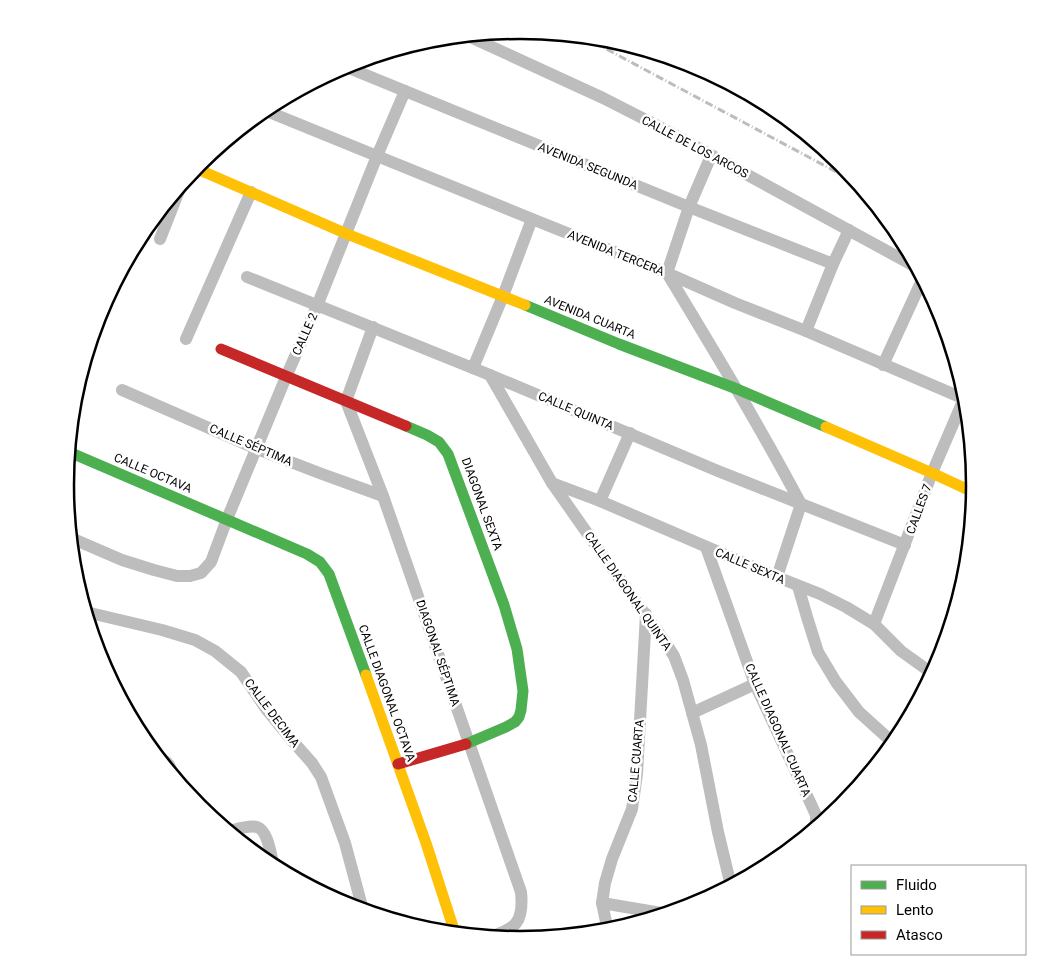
<svg xmlns="http://www.w3.org/2000/svg" width="1041" height="970" viewBox="0 0 1041 970" font-family="Roboto,sans-serif">
<style>
.lines{fill:none;stroke-linecap:round;stroke-linejoin:round}
.stream{stroke:#bababa;stroke-width:3}
.street{stroke:#bdbdbd;stroke-width:12}
.fast{stroke:#4caf50;stroke-width:11}
.slow{stroke:#ffc107;stroke-width:11}
.jam{stroke:#c62828;stroke-width:11}
.rail{stroke:#bdbdbd;stroke-width:3;stroke-dasharray:8 2.5 1 2.5;stroke-linecap:butt}
.labels{text-anchor:middle;stroke-width:5;stroke-linejoin:round;paint-order:stroke}
.street-label{font-size:12px;fill:#000;stroke:#fff}
.rim{fill:none;stroke:#000;stroke-width:2.5}
</style>
<rect width="100%" height="100%" fill="#fff"/>
<g class="lines">
<!-- stream -->
<path class="stream" d="M644,49L782,115L792,122"/>
<!-- street -->
<g class="street">
<path d="M466,35L603,98L656,125L918,268"/>
<path d="M344,66L405,91L689,207L833,264"/>
<path d="M264,110L377,156L532,219L667,273L735,303L806,331L967,400"/>
<path d="M711,156L689,207L667,273C713,349 759,425 801,504L777,577"/>
<path d="M160,239L182,183"/>
<path d="M247,277L490,375L718,471L905,545"/>
<path d="M373,327L346,401L383,496L521,892C524,922 516,929 489,937"/>
<path d="M806,331L833,264L849,230"/>
<path d="M186,339L251,192"/>
<path d="M883,365L923,278"/>
<path d="M473,368L503,296L532,219"/>
<path d="M490,375L552,483L606,560L663,639L674,656L683,680L701,745L718,832L731,886"/>
<path d="M122,390L257,449L322,474L383,496"/>
<path d="M552,483L600,501L777,577L820,594L846,607L874,624L901,651L933,674"/>
<path d="M600,501L630,433"/>
<path d="M71,538L122,560L154,570L177,576H190L201,573L211,562L227,519L286,377L317,306L377,156L405,91"/>
<path d="M706,547L755,684L810,802L816,815V828"/>
<path d="M798,586L807,617L818,652L836,682L859,712L891,741L895,743"/>
<path d="M86,612L162,630L195,640L215,651L241,672L267,710L289,737L312,763L321,777L345,843L363,910"/>
<path d="M874,624L932,473L966,394"/>
<path d="M932,673L945,647"/>
<path d="M692,713L755,684"/>
<path d="M158,758C169,762 170,765 173,776"/>
<path d="M229,831C237,829 249,825 257,827C268,830 271,856 274,867"/>
<path d="M602,903L667,914"/>
<path d="M608,931L602,903L605,883L612,859L632,809L637,774L646,614"/>
</g>
<!-- fast -->
<g class="fast">
<path d="M525,305L619,344L737,389L826,427"/>
<path d="M406,426L427,435L439,442L448,454L504,605L517,649L523,691L521,710L519,717L515,722L506,727L466,744"/>
<path d="M69,452L307,554L320,562L329,574L366,675"/>
</g>
<!-- slow -->
<g class="slow">
<path d="M195,168L347,234L525,305"/>
<path d="M826,427L932,473L975,493"/>
<path d="M366,675L426,843L455,933"/>
</g>
<!-- jam -->
<g class="jam">
<path d="M221,349L406,426"/>
<path d="M398,764L466,744"/>
</g>
<!-- rail -->
<path class="rail" d="M582,36L859,184"/>
</g>
<g class="labels">
<!-- street labels -->
<g class="street-label">
<text transform="translate(695 147) rotate(28)" y="4">CALLE DE LOS ARCOS</text>
<text transform="translate(588 166) rotate(22)" y="4">AVENIDA SEGUNDA</text>
<text transform="translate(616 253) rotate(22)" y="4">AVENIDA TERCERA</text>
<text transform="translate(590 317) rotate(22)" y="4">AVENIDA CUARTA</text>
<text transform="translate(305 334) rotate(-66)" y="4">CALLE 2</text>
<text transform="translate(576 411) rotate(23)" y="4">CALLE QUINTA</text>
<text transform="translate(251 445) rotate(23)" y="4">CALLE SÉPTIMA</text>
<text transform="translate(153 473) rotate(23)" y="4">CALLE OCTAVA</text>
<text transform="translate(482 504) rotate(70)" y="4">DIAGONAL SEXTA</text>
<text transform="translate(919 509) rotate(-70)" y="4">CALLES 7</text>
<text transform="translate(750 566) rotate(23)" y="4">CALLE SEXTA</text>
<text transform="translate(628 591) rotate(55)" y="4">CALLE DIAGONAL QUINTA</text>
<text transform="translate(438 653) rotate(71)" y="4">DIAGONAL SÉPTIMA</text>
<text transform="translate(387 693) rotate(70)" y="4">CALLE DIAGONAL OCTAVA</text>
<text transform="translate(272 713) rotate(53)" y="4">CALLE DECIMA</text>
<text transform="translate(778 730) rotate(66)" y="4">CALLE DIAGONAL CUARTA</text>
<text transform="translate(636 761) rotate(-85)" y="4">CALLE CUARTA</text>
</g>
</g>
<!-- crop -->
<path d="M0 0H1041V970H0ZM74 485a446 446 0 1 1 892 0a446 446 0 1 1-892 0Z" fill="#fff" fill-rule="evenodd"/>
<path class="rim" d="M74 485a446 446 0 1 1 892 0a446 446 0 1 1-892 0Z"/>
<!-- legend -->
<rect x="851" y="865" width="175" height="90" fill="#ffffff" stroke="#999999"/>
<rect x="861" y="881" width="25" height="8" fill="#4caf50" stroke="#999999"/>
<text x="896" y="890" font-size="15" fill="#000000">Fluido</text>
<rect x="861" y="906" width="25" height="8" fill="#ffc107" stroke="#999999"/>
<text x="896" y="915" font-size="15" fill="#000000">Lento</text>
<rect x="861" y="931" width="25" height="8" fill="#c62828" stroke="#999999"/>
<text x="896" y="940" font-size="15" fill="#000000">Atasco</text>
</svg>
